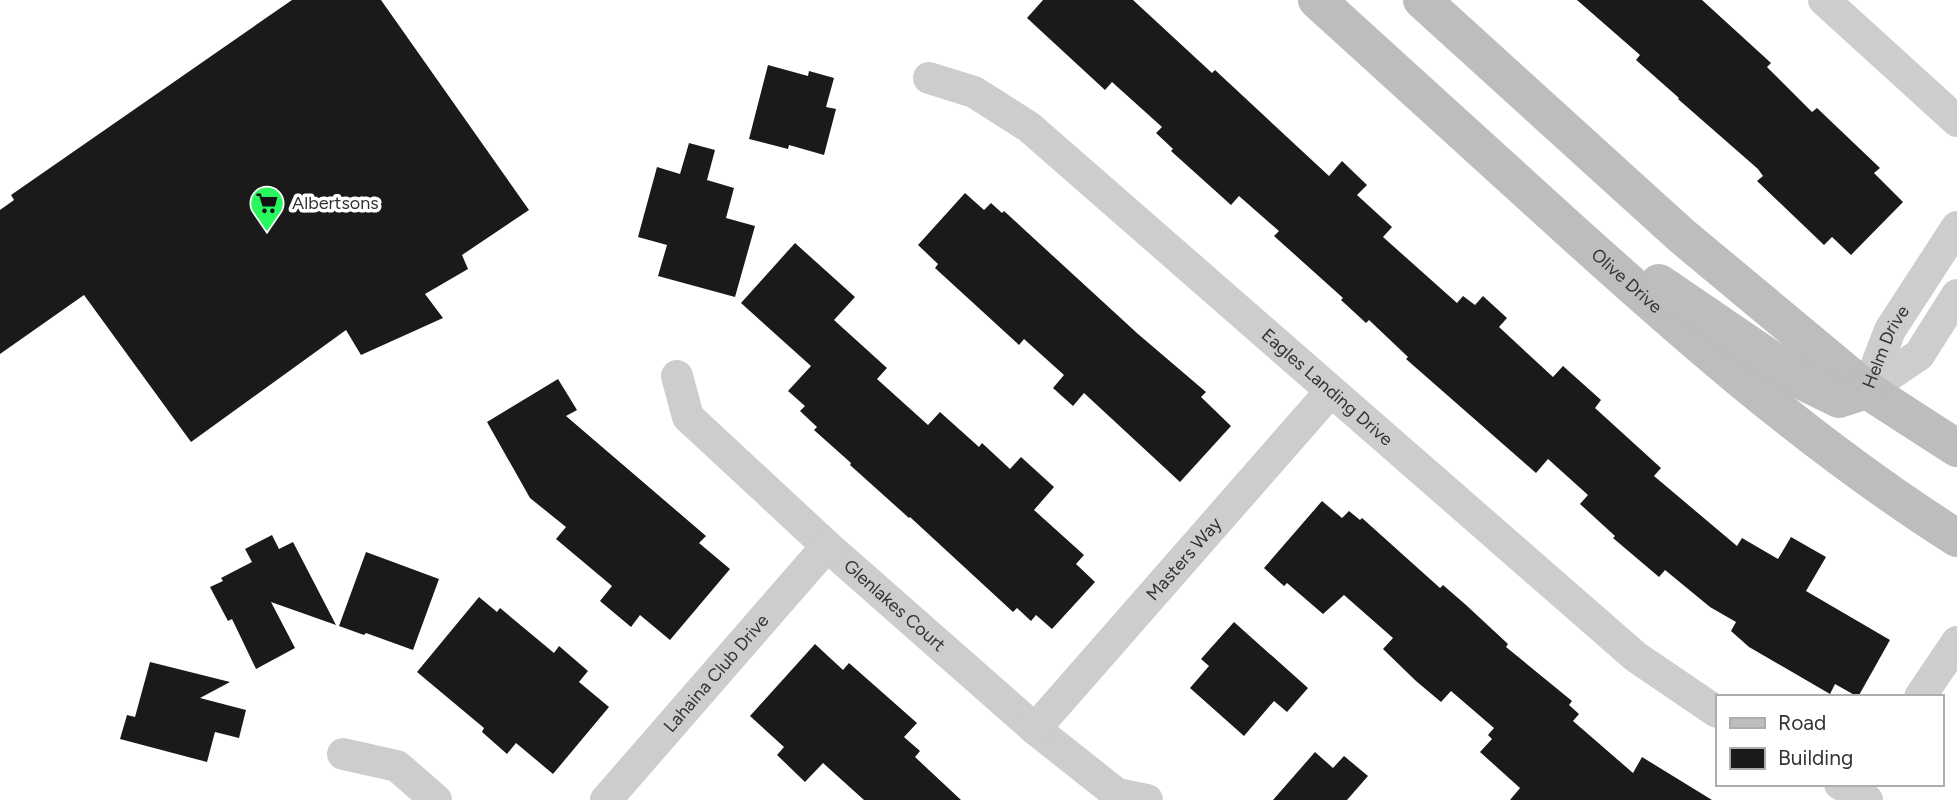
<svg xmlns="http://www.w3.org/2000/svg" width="1957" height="800" viewBox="0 0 1957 800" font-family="Figtree,sans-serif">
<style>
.building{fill:#1a1a1a}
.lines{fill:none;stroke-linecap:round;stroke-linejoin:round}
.minor{stroke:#cdcdcd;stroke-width:32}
.secondary{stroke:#bdbdbd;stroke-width:38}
.labels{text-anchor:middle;stroke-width:7;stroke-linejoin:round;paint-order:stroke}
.poi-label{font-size:18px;fill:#333;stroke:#fff;text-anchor:start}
.street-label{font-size:18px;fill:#333;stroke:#fff}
</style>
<rect width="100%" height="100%" fill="#fff"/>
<!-- building -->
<g class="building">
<path d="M292,0H381L529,210L462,255L468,269L425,294L443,318L361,355L346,330L191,442L84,295L0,354V210L14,200L11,195Z"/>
<path d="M1043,0H1133L1212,73L1215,70L1329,176L1342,161L1367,185L1357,195L1392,227L1383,237L1457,303L1463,296L1475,305L1483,296L1507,318L1499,327L1553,377L1563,366L1601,400L1595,408L1661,468L1654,476L1737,546L1742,538L1778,559L1791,537L1826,557L1806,591L1890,640L1858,697L1835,684L1830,694L1749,647L1731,631L1736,622L1710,607L1665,570L1659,577L1613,538L1615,536L1580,504L1588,495L1548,459L1536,473L1406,359L1408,357L1369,320L1366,323L1341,300L1343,298L1274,236L1279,231L1239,196L1231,205L1171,151L1173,149L1156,133L1162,127L1112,82L1105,90L1027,18Z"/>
<path d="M1577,0H1702L1771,63L1767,67L1812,112L1817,108L1880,168L1874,173L1903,202L1851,255L1832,237L1824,245L1757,181L1763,176L1758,169L1678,99L1679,98L1636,60L1640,55Z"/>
<path d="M768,65L808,76L809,71L834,78L826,107L836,109L824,155L789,145L788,149L749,139Z"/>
<path d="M689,143L715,150L707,180L734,188L726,218L755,226L735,297L658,276L667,245L638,237L657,167L680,174Z"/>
<path d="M965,193L984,210L991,203L1002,213L1004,211L1138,334L1206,392L1201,397L1231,426L1180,482L1084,393L1073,406L1053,388L1064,375L1024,339L1019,345L935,268L938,264L918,245Z"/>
<path d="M795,243L855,297L834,320L887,368L877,379L928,425L940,412L979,447L982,443L1010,469L1021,457L1054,487L1034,510L1084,555L1076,564L1095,582L1052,629L1036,615L1031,621L1017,608L1013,612L910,517L909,518L850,465L851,463L814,430L817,427L800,411L805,406L788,391L811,366L741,303Z"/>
<path d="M558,379L577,410L566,416L706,536L699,543L730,569L670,640L640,615L631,627L600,601L612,586L556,539L566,527L530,498L487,422Z"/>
<path d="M1322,501L1342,518L1349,511L1360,520L1362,518L1440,588L1443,585L1466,605L1508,644L1506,647L1572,701L1569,705L1579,714L1573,721L1633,773L1642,757L1712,800H1510L1520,788L1480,752L1492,739L1488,735L1494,728L1451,691L1441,702L1416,681L1383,649L1393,638L1344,595L1323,614L1287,583L1284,586L1264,568Z"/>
<path d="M272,535L279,549L293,542L336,625L271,602L295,648L256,669L232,619L228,621L210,587L223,581L221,578L252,562L245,549Z"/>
<path d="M366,552L439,579L413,650L366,633L364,635L339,626Z"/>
<path d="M479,597L497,612L500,608L554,653L559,646L588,671L579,682L609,707L553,774L516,743L507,754L482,732L484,728L417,672Z"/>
<path d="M1234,622L1308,688L1287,712L1274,701L1244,736L1190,688L1209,666L1201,659Z"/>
<path d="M815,644L843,670L849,663L917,723L904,737L920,751L915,757L961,800H864L823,763L805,782L777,755L784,747L750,716Z"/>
<path d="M150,662L230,682L200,698L246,710L239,738L215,732L207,762L120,739L127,715L135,717Z"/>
<path d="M1315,752L1333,768L1344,756L1368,776L1347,800H1273Z"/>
</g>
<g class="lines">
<!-- minor -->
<g class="minor">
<path d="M1824,0L1957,121"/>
<path id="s1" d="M929,78L974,92L1029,127L1636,657L1717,712"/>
<path id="s2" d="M677,376L688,417L827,546L1035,729L1117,794L1147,800"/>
<path id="s3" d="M1867,390L1890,330L1957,227"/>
<path d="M1867,390L1919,355L1957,295"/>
<path d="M1920,697L1957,642"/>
<path id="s4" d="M1035,729L1331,391"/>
<path d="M343,754L397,766L436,800"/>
<path d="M1840,784L1867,800"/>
<path id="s5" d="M606,800L827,546"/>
</g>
<!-- secondary -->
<g class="secondary">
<path id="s6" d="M1317,0C1390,67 1464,133 1537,200C1670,321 1804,441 1957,538"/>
<path d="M1422,0L1682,236L1867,390L1957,448"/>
<path d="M1659,283L1804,382L1839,399L1867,390"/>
</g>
</g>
<!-- icons -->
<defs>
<g id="supermarket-pin" transform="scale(1.75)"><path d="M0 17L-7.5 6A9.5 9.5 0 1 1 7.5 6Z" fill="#28f75d" stroke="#fff"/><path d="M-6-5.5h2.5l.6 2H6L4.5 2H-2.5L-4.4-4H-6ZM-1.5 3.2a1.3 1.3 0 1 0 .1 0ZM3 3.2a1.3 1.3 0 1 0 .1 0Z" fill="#111"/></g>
</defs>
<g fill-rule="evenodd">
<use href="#supermarket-pin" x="267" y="203"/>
</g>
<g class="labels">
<!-- poi labels -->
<g class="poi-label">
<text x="292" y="209">Albertsons</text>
</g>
<!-- street labels -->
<g class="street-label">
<text dy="6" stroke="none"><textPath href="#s6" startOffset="418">Olive Drive</textPath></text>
<text dy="6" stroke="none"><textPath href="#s3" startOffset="47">Helm Drive</textPath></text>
<text dy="6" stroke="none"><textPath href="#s1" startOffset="508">Eagles Landing Drive</textPath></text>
<text dy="6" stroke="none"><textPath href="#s4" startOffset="226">Masters Way</textPath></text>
<text dy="6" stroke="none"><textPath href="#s2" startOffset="322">Glenlakes Court</textPath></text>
<text dy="6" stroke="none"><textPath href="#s5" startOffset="168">Lahaina Club Drive</textPath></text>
</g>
</g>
<!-- legend -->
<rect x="1716" y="695" width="228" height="91" fill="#ffffff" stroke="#adadad" stroke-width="2"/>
<rect x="1730" y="718" width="35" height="10" fill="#bdbdbd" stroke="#adadad" stroke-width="2"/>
<text x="1778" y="730" font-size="21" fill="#333333">Road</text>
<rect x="1730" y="748" width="35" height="21" fill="#1a1a1a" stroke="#adadad" stroke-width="2"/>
<text x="1778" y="765" font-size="21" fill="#333333">Building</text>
</svg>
